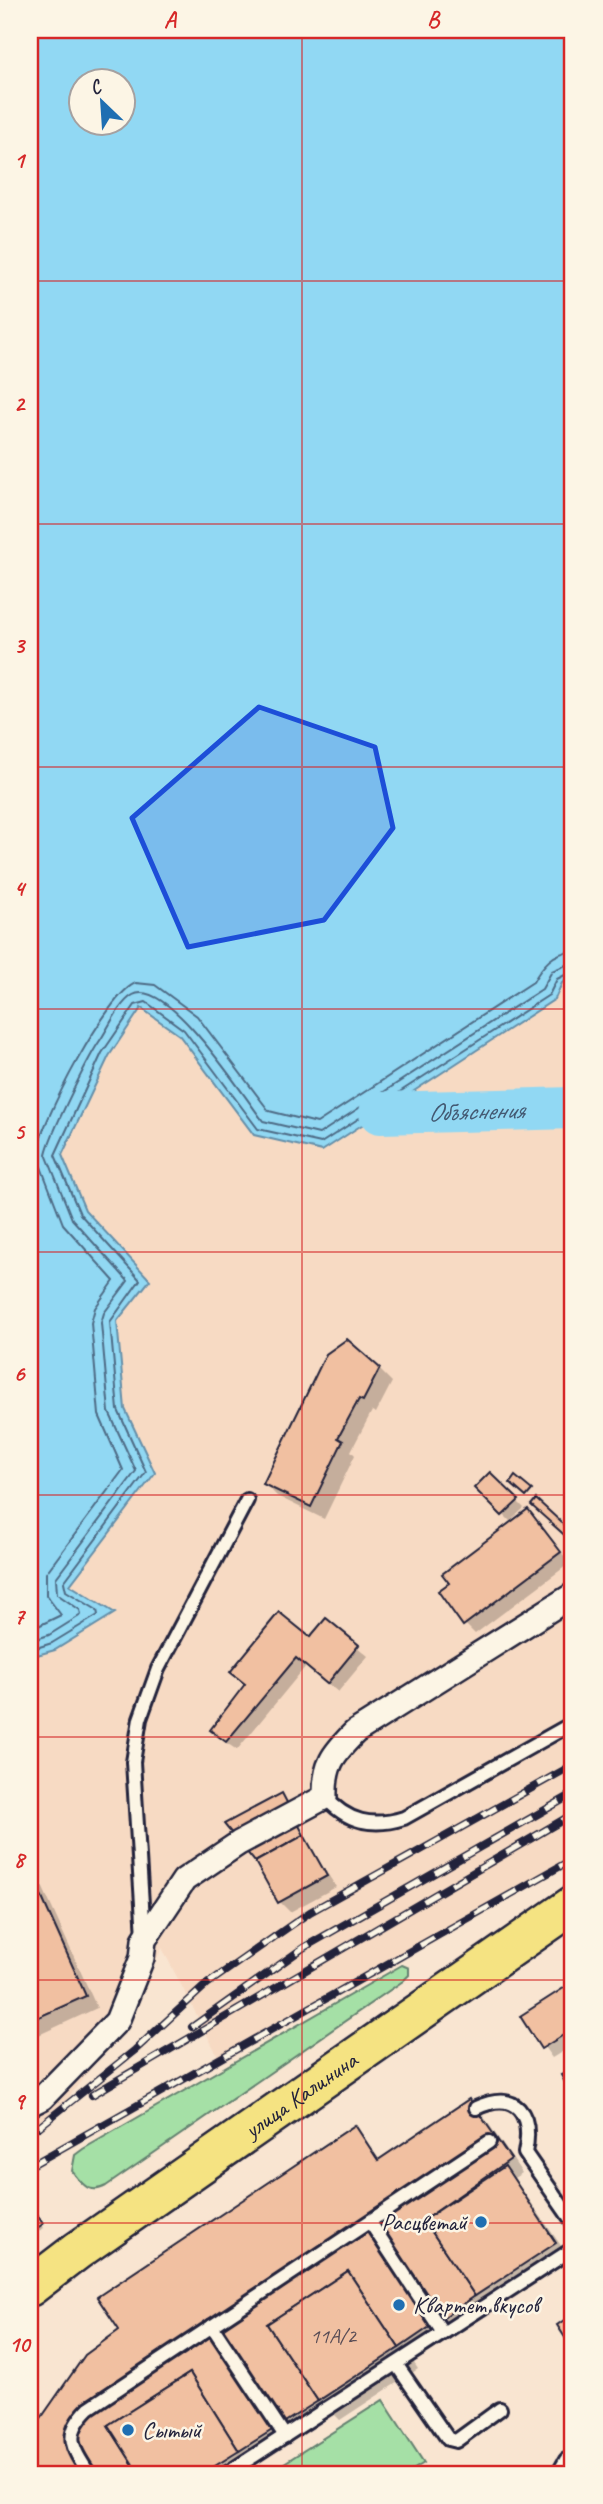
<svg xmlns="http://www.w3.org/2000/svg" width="603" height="2504" viewBox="0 0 603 2504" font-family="Caveat,sans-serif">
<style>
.built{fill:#f7dac3}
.green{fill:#a5e0a6;stroke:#648170;stroke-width:2}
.water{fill:#91d8f3;stroke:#658fa9;stroke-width:2;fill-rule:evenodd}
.shadow{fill:#0003}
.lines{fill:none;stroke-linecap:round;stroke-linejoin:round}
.shore{stroke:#4e6b85;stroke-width:2}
.river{stroke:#91d8f3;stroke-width:42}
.building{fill:#f1c0a1;stroke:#22223b;stroke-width:2}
.service-casing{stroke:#22223b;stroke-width:18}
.minor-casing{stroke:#22223b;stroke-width:28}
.primary-casing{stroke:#22223b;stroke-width:42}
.service{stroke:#fcf5e5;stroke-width:12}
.minor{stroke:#fcf5e5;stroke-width:23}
.primary{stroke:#f5e382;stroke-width:37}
.rail-casing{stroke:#22223b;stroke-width:8}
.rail{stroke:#fcf5e5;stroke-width:5;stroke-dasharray:16;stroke-linecap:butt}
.marked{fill:#1d4ed8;fill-opacity:0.2;stroke:#1d4ed8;stroke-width:5;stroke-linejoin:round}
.grid{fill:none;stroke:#d62828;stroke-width:2;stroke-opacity:0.55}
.poi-dot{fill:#1f6fb2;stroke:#fcf5e5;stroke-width:2.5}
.labels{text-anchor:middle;stroke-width:5;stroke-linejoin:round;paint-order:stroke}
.number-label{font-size:21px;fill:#564a54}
.street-label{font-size:24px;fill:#22223b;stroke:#fcf5e5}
.poi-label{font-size:24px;fill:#22223b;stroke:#fcf5e5;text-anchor:start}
.water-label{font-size:26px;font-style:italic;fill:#435972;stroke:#fcf5e5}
.neatline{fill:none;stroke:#d62828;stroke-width:2.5}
.grid-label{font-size:23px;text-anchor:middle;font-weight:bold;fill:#d62828}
</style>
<rect width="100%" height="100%" fill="#f9e5d1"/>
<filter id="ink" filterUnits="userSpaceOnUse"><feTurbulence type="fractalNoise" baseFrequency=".0143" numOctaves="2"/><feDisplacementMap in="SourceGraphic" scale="14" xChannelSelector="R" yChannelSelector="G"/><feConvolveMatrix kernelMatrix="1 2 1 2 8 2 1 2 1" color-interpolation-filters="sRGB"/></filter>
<g filter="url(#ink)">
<!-- built -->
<path class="built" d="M573,976V1859L219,2058L162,1948L130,2016L47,2126L30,2137V1657L55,1650L114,1612L69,1585L154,1473L125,1409L117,1321L150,1280L85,1210L62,1155L109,1056L142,1007L179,1035L254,1135L322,1151L555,999L562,983Z"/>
<!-- green -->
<g class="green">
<path d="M402,1965L409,1968V1975L403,1981L106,2186C89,2195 82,2184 72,2171L75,2155L83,2149Z"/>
<path d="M383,2400L424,2463L406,2474H267Z"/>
</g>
<!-- water -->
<path class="water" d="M38,30H573V976L562,983L555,999L322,1151L254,1135L179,1035L141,1008L109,1056L62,1155L85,1210L150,1280L117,1321L125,1409L155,1473L70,1585L115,1613L55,1650L30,1657V33ZM80,80H122V122H80Z"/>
<!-- shadow -->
<g class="shadow">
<path d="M379,1369L392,1382L376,1413L372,1411L351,1451L355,1455L324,1519L277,1496L265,1484Z"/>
<path d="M490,1474L524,1508L510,1521L476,1488Z"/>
<path d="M528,1511L570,1563L475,1634L465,1624Z"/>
<path d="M326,1621L368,1656L338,1692L306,1666L237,1750L222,1740L213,1730L310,1640Z"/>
<path d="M306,1840L336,1887L290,1912L280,1902L257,1861Z"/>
<path d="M30,1859L97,2008L30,2039Z"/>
<path d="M573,1984V2045L552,2058L522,2016Z"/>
<path d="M469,2101L482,2114L522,2173L514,2178L571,2260L493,2312L489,2308L412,2360L418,2369L340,2420L332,2412L252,2463L258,2472L255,2474H34L30,2467V2437L87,2356L122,2331L355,2127L380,2160Z"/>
<path d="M30,2205L44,2228L30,2237Z"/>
</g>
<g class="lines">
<!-- shore -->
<g class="shore">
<path d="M30,1630L61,1615L46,1595V1573L123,1470L99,1415L91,1323L95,1308L114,1281L63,1224L36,1154C40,1124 108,992 136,983L155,985L197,1016L269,1111L317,1123L533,982C542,966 553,952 573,951"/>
<path d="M30,1641L49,1635L81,1615L80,1610L57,1594L56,1578L136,1471L109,1412L101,1323L104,1313L128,1281L72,1219L46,1154C50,1135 87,1060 99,1042C108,1029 119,1003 133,995C167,976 245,1098 263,1121L319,1134L542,989L552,971L573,962"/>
<path d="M30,1650L52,1643L98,1615L97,1610L66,1591L64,1582L146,1472L118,1410L110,1322L140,1280L80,1214L55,1155L102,1053L135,1005L146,1002L184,1030L258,1129L321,1143L549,995L557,979L573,971"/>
</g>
<!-- river -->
<path class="river" id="s1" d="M380,1113L573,1108"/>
</g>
<!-- building -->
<g class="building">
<path d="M347,1339L380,1368L363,1401L359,1399L338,1438L343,1441L311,1507L263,1484L326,1354Z"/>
<path d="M490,1472L519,1500L502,1516L474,1488Z"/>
<path d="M515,1476L532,1490L526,1497L510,1483Z"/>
<path d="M536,1499L573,1533L570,1540L531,1505Z"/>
<path d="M528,1509L561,1552L463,1626L438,1591L449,1583L442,1574Z"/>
<path d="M279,1612L310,1637L326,1618L359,1645L327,1684L296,1658L226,1742L210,1730L245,1684L230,1672Z"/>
<path d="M282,1793L304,1835L255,1862L224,1824Z"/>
<path d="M304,1835L327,1876L278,1903L255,1862Z"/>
<path d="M30,1871L86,1996L30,2021Z"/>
<path d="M573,1982V2029L541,2049L520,2016Z"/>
<path d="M573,2069V2088L569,2090L561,2075Z"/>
<path d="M469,2099L511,2159L424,2220L475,2296L399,2348L348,2271L267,2324L318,2401L239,2451L190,2373L108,2425L139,2474H32L30,2434L85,2355L119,2330L97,2297L355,2125L378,2160Z"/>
<path d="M505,2166L556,2243L475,2296L424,2220Z"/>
<path d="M30,2204L43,2224L30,2233Z"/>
<path d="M348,2271L399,2348L318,2401L267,2324Z"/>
<path d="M573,2314V2350L557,2325Z"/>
<path d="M190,2373L239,2451L202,2474H139L108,2425Z"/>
</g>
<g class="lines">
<!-- service casing -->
<g class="service-casing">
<g id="service">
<path d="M325,1797C347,1822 372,1828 404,1818L573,1723"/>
<path d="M144,1936L133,1762L140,1719L158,1669L247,1500"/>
<path d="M476,2108C517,2089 533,2115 525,2153L573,2222"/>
<path d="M370,2222L443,2333"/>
<path d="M212,2326L285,2436"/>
<path d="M396,2364L448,2439L456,2441L500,2409"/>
<path d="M89,2474C71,2446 63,2434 89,2408L489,2142"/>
<path d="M226,2474L568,2252"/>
<path d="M558,2474L566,2460"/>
</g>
</g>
<!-- minor casing -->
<g class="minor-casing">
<path id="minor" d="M30,2104L42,2098L117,2021L142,1958L144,1940L184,1880L239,1843L325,1797C324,1765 333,1754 355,1732L573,1595"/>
</g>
<!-- primary casing -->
<g class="primary-casing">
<g id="primary">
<path id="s2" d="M30,2287L77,2251L573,1905"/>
</g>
</g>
<!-- service -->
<use href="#service" class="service"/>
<!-- minor -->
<use href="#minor" class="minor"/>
<!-- primary -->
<use href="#primary" class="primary"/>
<!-- rail casing -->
<g class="rail-casing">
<g id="rail">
<path d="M192,2027L303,1948L573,1794"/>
<path d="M92,2095L573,1814"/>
<path d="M39,2127L135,2050L207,1984L310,1912L573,1765"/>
<path d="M30,2166L573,1859"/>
</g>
</g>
<!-- rail -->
<use href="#rail" class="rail"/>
</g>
</g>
<!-- marked area -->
<path class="marked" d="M259,707L375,747L393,828L324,920L188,947L132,818Z"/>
<!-- grid -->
<path class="grid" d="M302,30V2474M30,281H573M30,524H573M30,767H573M30,1009H573M30,1252H573M30,1495H573M30,1737H573M30,1980H573M30,2223H573"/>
<!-- markers -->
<g class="poi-dot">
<circle cx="481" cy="2222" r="7"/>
<circle cx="399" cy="2305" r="7"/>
<circle cx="128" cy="2430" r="7"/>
</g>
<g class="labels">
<!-- number labels -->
<g class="number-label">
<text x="333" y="2343">11А/2</text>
</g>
<!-- street labels -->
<g class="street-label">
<text dy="8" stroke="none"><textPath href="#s2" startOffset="332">улица Калинина</textPath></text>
</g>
<!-- poi labels -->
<g class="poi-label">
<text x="467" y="2230" text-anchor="end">Расцветай</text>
<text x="413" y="2313">Квартет вкусов</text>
<text x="142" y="2438">Сытый</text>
</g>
<!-- water labels -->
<g class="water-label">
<text dy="9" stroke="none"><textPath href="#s1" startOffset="96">Объяснения</textPath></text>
</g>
</g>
<!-- margin -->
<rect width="603" height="2504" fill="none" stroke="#fcf5e5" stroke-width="77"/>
<!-- north arrow -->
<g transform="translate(102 102) rotate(335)"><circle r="33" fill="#fcf5e5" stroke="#a5a1a1" stroke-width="2"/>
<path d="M0-5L12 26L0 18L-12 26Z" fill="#1f6fb2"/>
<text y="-10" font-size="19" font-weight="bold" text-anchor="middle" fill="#22223b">С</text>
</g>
<rect x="38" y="38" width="526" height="2428" class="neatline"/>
<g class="grid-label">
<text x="170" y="27">A</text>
<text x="433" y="27">B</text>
<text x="19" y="168">1</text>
<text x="19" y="411">2</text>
<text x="19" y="653">3</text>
<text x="19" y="896">4</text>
<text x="19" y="1139">5</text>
<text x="19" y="1381">6</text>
<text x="19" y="1624">7</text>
<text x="19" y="1867">8</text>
<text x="19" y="2109">9</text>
<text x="19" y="2352">10</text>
</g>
</svg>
